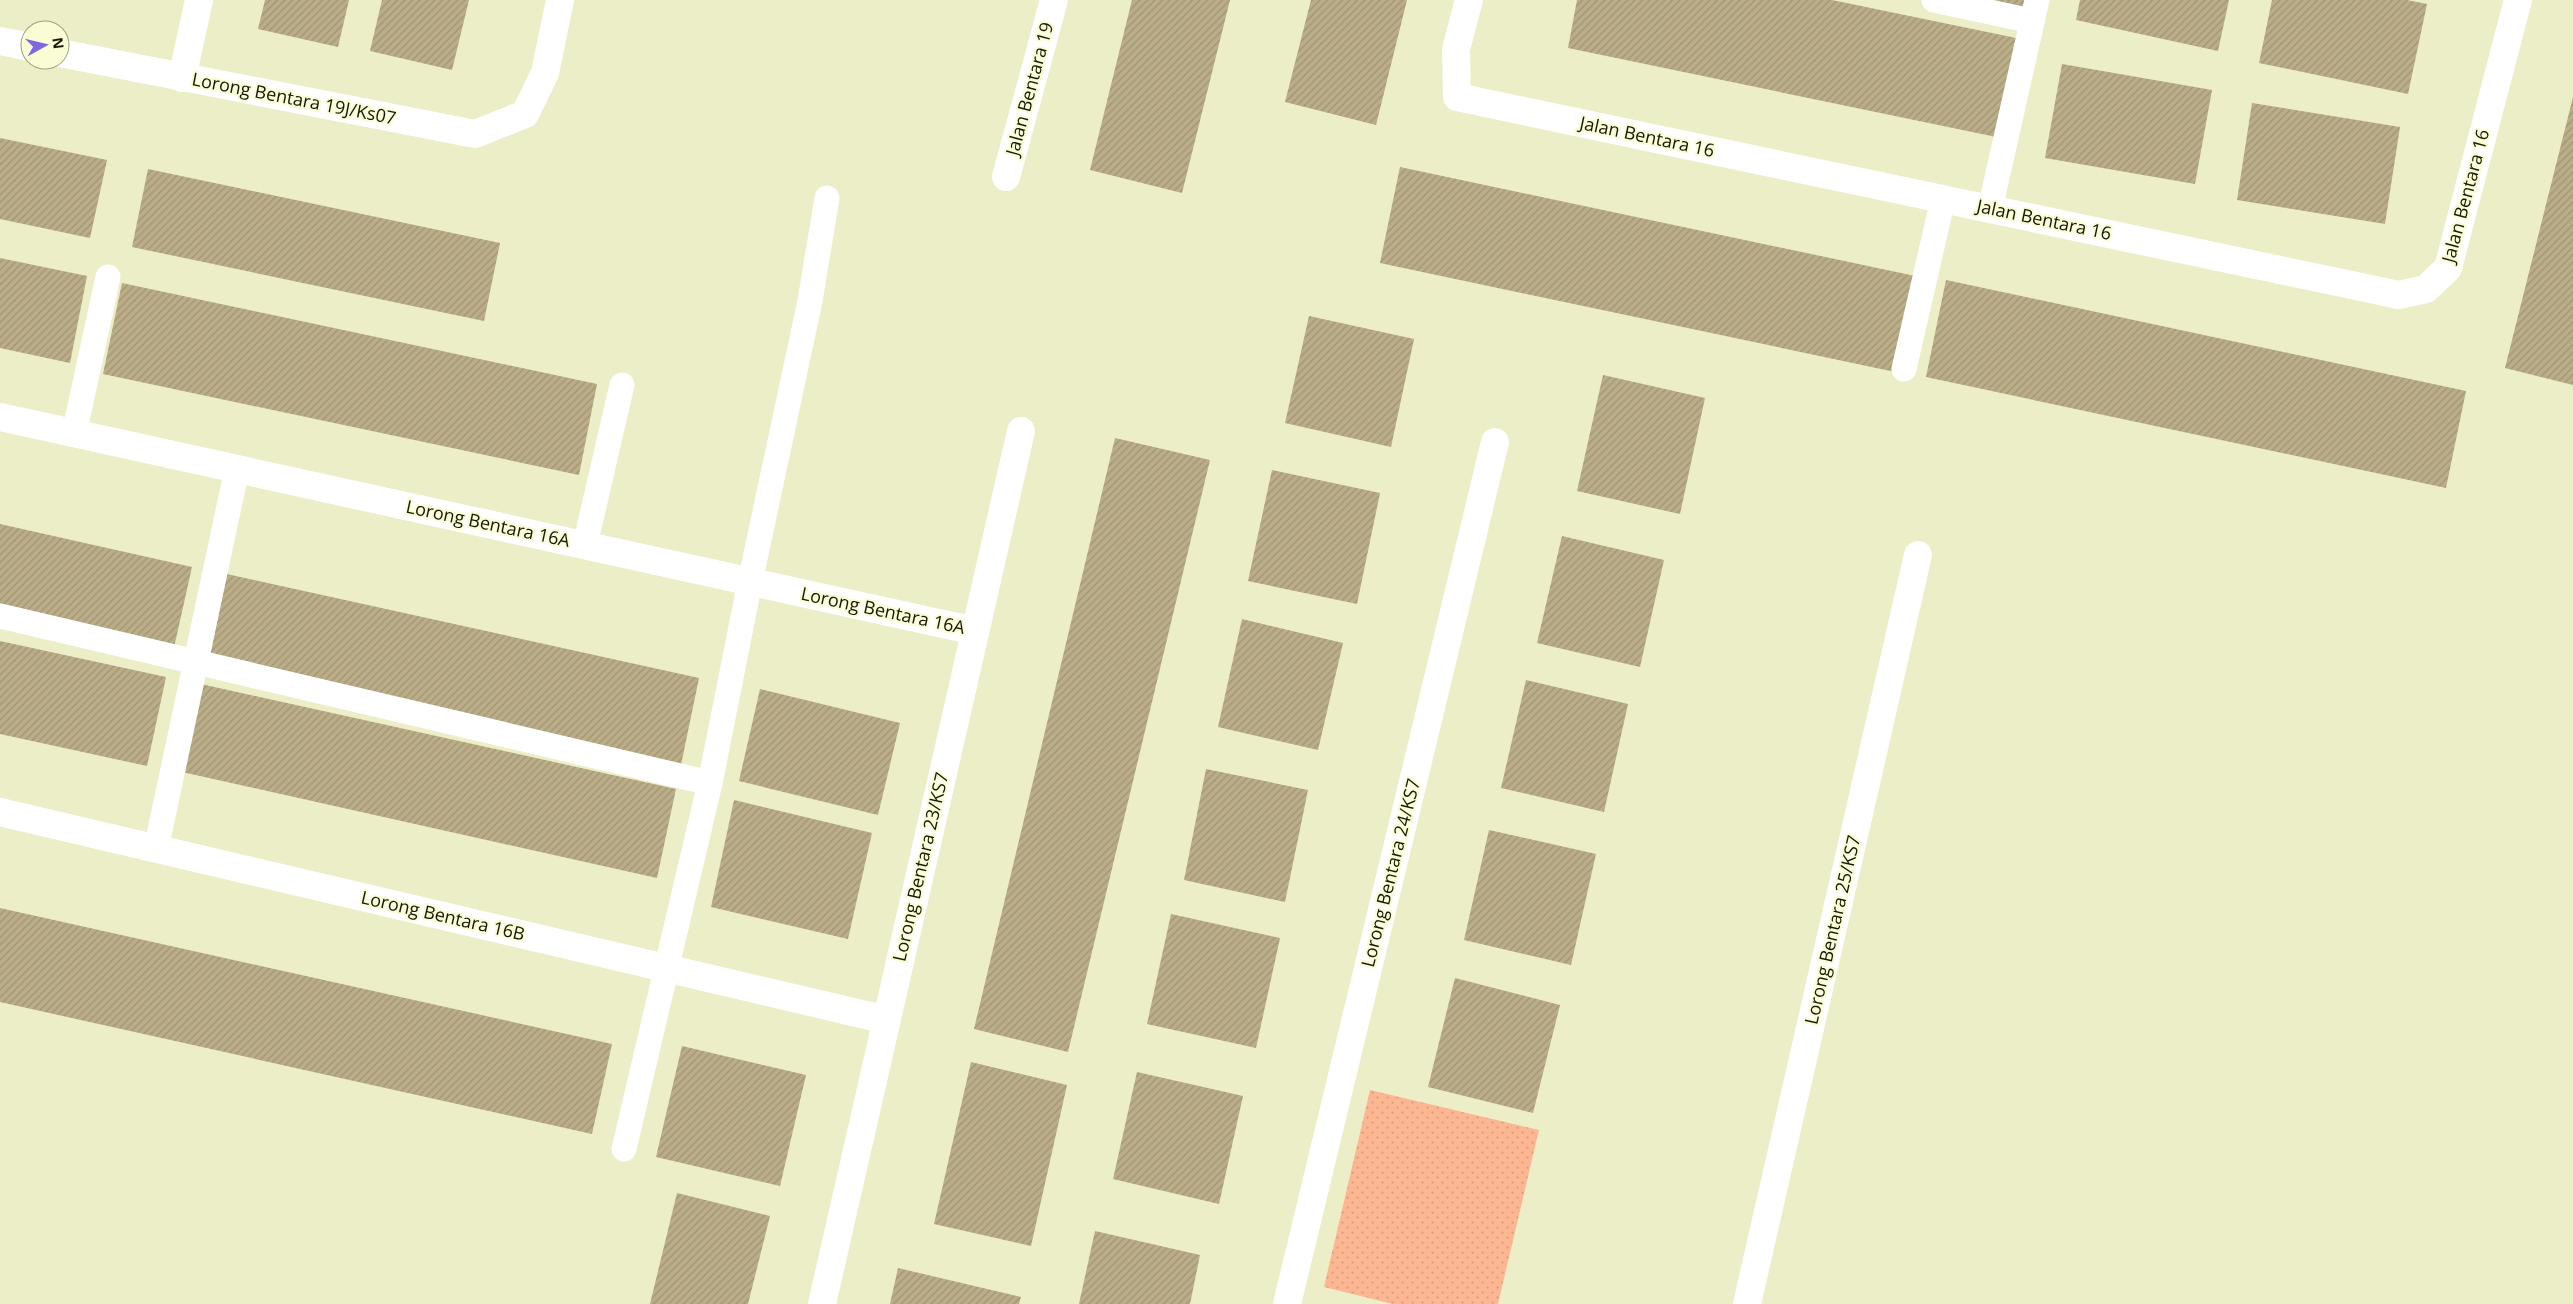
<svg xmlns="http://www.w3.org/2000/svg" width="2573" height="1304" viewBox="0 0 2573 1304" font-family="'Open Sans',sans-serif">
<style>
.park{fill:url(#park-dots)}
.building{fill:url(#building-hatch)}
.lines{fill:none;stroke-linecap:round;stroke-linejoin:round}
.service{stroke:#fff;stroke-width:25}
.minor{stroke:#fff;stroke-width:28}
.labels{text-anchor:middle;stroke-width:4.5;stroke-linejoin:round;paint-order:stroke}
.street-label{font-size:18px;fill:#171809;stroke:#fafcd4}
</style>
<defs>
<pattern id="park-dots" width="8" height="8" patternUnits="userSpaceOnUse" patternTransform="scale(1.25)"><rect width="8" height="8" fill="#fcb792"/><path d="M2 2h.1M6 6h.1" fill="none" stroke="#d79d7d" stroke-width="1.8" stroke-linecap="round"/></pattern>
<pattern id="building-hatch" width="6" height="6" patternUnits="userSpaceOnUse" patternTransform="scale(1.25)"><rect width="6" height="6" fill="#baad88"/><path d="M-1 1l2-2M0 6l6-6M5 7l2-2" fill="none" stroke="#9f9474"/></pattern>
</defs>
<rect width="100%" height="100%" fill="#eceec7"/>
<!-- park -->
<path class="park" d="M1370,1090L1539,1130L1498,1304H1393L1324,1287Z"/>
<!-- building -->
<g class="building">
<path d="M265,0H349L338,47L258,29Z"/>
<path d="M382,0H469L452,70L370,51Z"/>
<path d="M1132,0H1230L1182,193L1090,170Z"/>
<path d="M1311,0H1407L1376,125L1285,102Z"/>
<path d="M1577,0H1832L2021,39L2001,138L1568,48Z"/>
<path d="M1990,0H2031L2030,9Z"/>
<path d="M2080,0H2229L2218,51L2076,20Z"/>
<path d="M2272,0H2407L2427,4L2408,94L2259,63Z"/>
<path d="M2062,64L2212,90L2195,184L2045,158Z"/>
<path d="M2573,97V385L2505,368Z"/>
<path d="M2252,103L2400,127L2385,224L2237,200Z"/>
<path d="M0,138L107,160L90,238L0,219Z"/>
<path d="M1400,167L1920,277L1900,373L1380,263Z"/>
<path d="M148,169L500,243L484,321L132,247Z"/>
<path d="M0,258L87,276L70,363L0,348Z"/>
<path d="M1946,280L2466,391L2446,488L1926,377Z"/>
<path d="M122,283L597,384L579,475L103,374Z"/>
<path d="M1309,316L1414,339L1391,447L1285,423Z"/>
<path d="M1603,375L1705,398L1680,514L1577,491Z"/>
<path d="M1115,438L1210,460L1068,1052L974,1029Z"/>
<path d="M1272,470L1380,493L1357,604L1248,581Z"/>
<path d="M0,524L192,567L173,652L0,614Z"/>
<path d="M1562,536L1664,560L1640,667L1537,643Z"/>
<path d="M227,574L699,678L681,765L209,661Z"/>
<path d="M1242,619L1343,643L1318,750L1218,727Z"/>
<path d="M0,641L166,677L147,766L0,734Z"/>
<path d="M1526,680L1628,704L1604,812L1501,788Z"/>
<path d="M201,684L676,789L657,878L182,772Z"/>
<path d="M760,689L900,723L878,815L739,781Z"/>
<path d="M1206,769L1308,790L1285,902L1184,880Z"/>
<path d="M734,800L872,833L848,939L711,907Z"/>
<path d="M1489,830L1596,854L1571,965L1464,940Z"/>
<path d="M0,908L612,1044L592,1134L0,1002Z"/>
<path d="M1171,914L1280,938L1256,1048L1147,1024Z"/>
<path d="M1455,978L1560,1005L1533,1113L1428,1087Z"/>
<path d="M682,1046L806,1075L780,1186L656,1157Z"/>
<path d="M971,1062L1067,1085L1031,1246L934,1224Z"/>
<path d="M1137,1072L1243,1096L1219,1204L1113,1179Z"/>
<path d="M677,1193L770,1216L748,1304H650Z"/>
<path d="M1095,1231L1200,1255L1190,1304H1079Z"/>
<path d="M898,1268L1021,1297L1019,1304H890Z"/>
</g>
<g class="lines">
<!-- service -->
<g class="service">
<path d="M1934,0L2032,21"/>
<path d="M1990,209L2037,0"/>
<path d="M1904,369L1943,199"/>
<path d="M74,434L108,277"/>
<path d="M585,545L622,385"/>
<path d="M0,616L710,783"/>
<path d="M156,849L237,469"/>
<path d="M624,1149L710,783L750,582L810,301L827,198"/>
</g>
<!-- minor -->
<g class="minor">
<path d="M1469,0L1456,49L1457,97L2399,295L2426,289L2448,268L2518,0"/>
<path d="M0,41L30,47"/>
<path d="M60,53L475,134L525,114L545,73L560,0"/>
<path d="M182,78L199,0"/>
<path d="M1006,177L1054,0"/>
<path d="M0,417L975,631"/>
<path d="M0,812L887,1020"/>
<path d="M822,1304L1021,431"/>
<path d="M1287,1304L1495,442"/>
<path d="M1747,1304L1918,555"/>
</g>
</g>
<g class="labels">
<!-- street labels -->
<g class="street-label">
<text transform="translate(1030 89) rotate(-75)" y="6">Jalan Bentara 19</text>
<text transform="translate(294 99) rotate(11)" y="6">Lorong Bentara 19J/Ks07</text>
<text transform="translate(1647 137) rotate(12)" y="6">Jalan Bentara 16</text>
<text transform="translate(2466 196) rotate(-75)" y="6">Jalan Bentara 16</text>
<text transform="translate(2044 220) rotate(12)" y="6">Jalan Bentara 16</text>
<text transform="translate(488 524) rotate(12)" y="6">Lorong Bentara 16A</text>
<text transform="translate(883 611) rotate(12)" y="6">Lorong Bentara 16A</text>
<text transform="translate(921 867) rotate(-77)" y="6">Lorong Bentara 23/KS7</text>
<text transform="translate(1391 873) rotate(-76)" y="6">Lorong Bentara 24/KS7</text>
<text transform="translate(443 916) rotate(13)" y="6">Lorong Bentara 16B</text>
<text transform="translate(1833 930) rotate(-77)" y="6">Lorong Bentara 25/KS7</text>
</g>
</g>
<!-- north arrow -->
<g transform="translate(45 45) rotate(82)"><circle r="24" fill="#fafcd4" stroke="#9fa183"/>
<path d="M0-4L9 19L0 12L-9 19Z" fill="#8166e1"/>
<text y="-8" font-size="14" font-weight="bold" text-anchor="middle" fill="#171809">N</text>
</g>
</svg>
